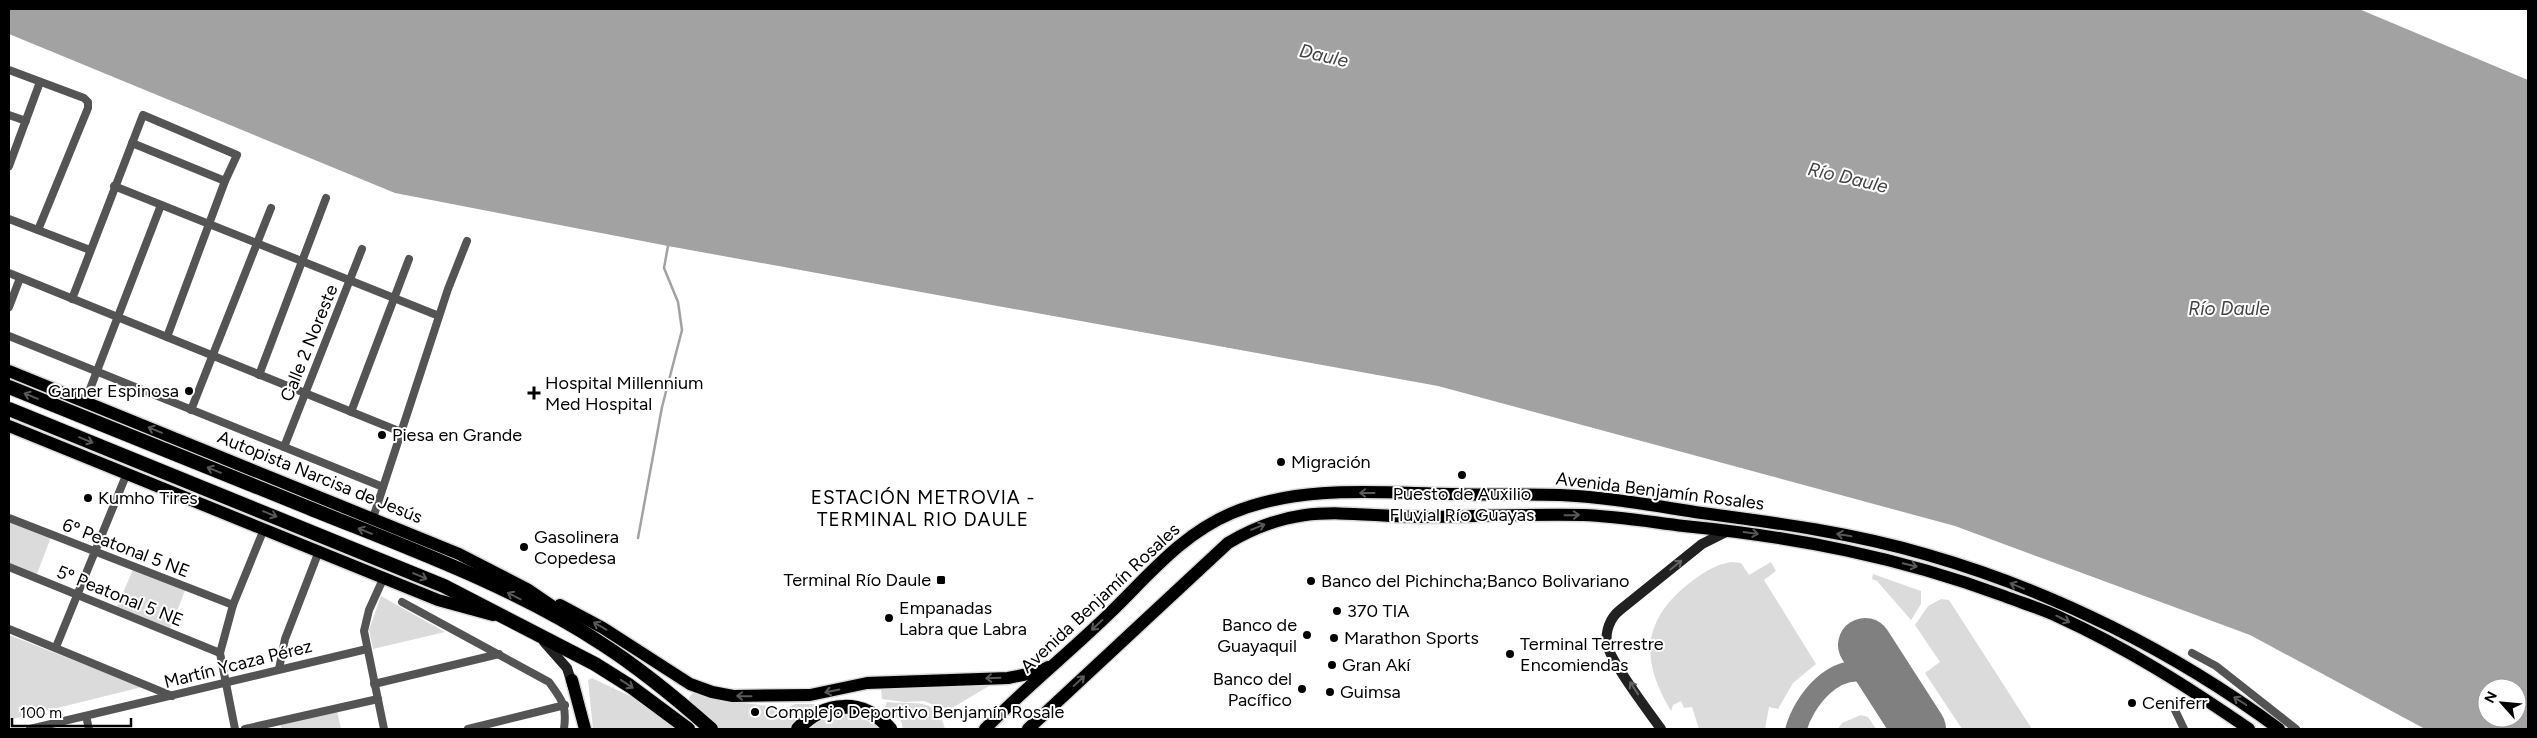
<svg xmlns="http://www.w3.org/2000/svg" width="2537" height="738" viewBox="0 0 2537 738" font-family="Figtree,sans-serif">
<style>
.green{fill:#dbdbdb}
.water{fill:#a2a2a2;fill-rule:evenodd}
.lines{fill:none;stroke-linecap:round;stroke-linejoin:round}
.stream{stroke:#a2a2a2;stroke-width:2.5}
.taxiway{stroke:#808080;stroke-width:21}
.runway{stroke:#808080;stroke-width:54}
.primary-casing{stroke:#dbdbdb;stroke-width:15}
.highway-casing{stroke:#dbdbdb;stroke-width:16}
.street{stroke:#545454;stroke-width:8}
.secondary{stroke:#212121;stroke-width:10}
.primary{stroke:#000;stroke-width:12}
.highway{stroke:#000;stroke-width:14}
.oneway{stroke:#595959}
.oneway2{stroke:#646464}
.poi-dot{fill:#000;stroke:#fff;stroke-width:2}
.labels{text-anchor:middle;stroke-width:4;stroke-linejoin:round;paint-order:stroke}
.street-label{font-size:18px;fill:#000;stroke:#fff}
.poi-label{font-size:18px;fill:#000;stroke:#fff;text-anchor:start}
.water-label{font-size:19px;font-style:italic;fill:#434343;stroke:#fff}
.neighbourhood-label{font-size:19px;letter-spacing:1px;fill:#000;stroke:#fff}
</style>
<rect width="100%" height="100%" fill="#fff"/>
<!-- green -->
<g class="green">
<path d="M9,520L51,537L37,574L9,563Z"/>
<path d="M1731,562L1741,563L1749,575L1771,562L1776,571L1764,580L1816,664L1793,683L1778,709L1769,707L1765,729H1699L1692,707L1684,708L1681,701L1673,705L1671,711C1642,663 1640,623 1687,585C1701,574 1713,565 1731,562Z"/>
<path d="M134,567L186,588L170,629L117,607Z"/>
<path d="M1873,574L1921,591V604L1911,620L1877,581L1872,579Z"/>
<path d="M381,596L445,632L373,649L369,630Z"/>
<path d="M1941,599L1949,600L2032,729H1962L1925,673L1940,662L1915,625L1928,606Z"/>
<path d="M9,635L142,687L9,720Z"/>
<path d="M592,678L636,699L675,729H593L588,680Z"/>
<path d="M989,686L947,711L924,701L904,702L882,699L881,689Z"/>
<path d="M693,693L718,700L786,708L795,704H820L794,724L790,729H719L690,702L689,697Z"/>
<path d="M887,702C914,705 937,696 945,729H903L901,721L884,709Z"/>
<path d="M337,711L341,729H282L280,724Z"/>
<path d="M831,713L856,714L882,729H805Z"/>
<path d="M1861,715L1868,717L1876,729H1838L1842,723Z"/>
</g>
<!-- water -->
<path class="water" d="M9,9H2359L2528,80V729H2425L2250,635L1955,526L1438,386L668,246L395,193L9,34ZM2487,688H2517V718H2487Z"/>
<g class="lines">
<!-- stream -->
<path class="stream" d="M638,538L662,407L682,330L678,302L664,268L668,246"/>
<!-- taxiway -->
<path class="taxiway" d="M1796,729C1804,701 1834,662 1869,673C1878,675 1885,681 1892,687"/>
<!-- runway -->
<path class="runway" d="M1865,645L1919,729"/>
<!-- primary casing -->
<g class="primary-casing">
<g id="primary">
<path d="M9,371L459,554L527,589L568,617"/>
<path d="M9,426L438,600L493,615"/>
<path d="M560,605L603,628L690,684L712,692L733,696L810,695L867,683L1008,678L1038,672L1048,667"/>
<path d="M572,680L585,729"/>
<path d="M985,729C1025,688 1070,652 1111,612C1149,575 1182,534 1232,513C1301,484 1380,493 1452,494C1488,495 1524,494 1560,495C1608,497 1655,506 1702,513C1778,523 1854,533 1928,555C2053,591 2175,652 2279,729"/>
<path d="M1028,729L1228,543C1302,499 1348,517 1427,517C1478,516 1531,514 1583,515C1616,516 1651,522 1684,526C1795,537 1899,557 2004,596C2022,603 2042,609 2059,617C2127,648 2188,687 2249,729"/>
</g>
</g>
<!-- highway casing -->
<g class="highway-casing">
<g id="highway">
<path d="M9,387C109,428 209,468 309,508C405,547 516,587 602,644C641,669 677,699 711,729"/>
<path d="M9,409L444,586L595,664L630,686L688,729"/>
<path d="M798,729C823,701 865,698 890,729"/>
</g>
</g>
<!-- street -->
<g class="street">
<path d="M9,70L84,98L88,102V108L38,230"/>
<path d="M9,115L26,121"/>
<path d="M132,143L225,181"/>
<path d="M9,166L40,82"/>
<path d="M114,186L439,316"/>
<path d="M9,219L90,250"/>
<path d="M9,273L401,432"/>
<path d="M72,299L143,115L237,155L225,181L167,337"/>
<path d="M9,307L20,278"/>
<path d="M9,336L383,487"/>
<path d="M259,375L326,198"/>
<path d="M85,402L161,205"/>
<path d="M191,410L271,208"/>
<path d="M351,412L409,259"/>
<path d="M284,447L362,249"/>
<path d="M9,518L233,605"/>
<path d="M373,518L448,289L467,241"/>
<path d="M9,567L220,653"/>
<path d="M384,577L369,610L364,631L384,729"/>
<path d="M402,602L549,682C563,701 567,706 564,729"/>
<path d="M9,629L172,696"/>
<path d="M56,647L127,473"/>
<path d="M2192,653L2216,666L2296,729"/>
<path d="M279,669L285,639L319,551"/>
<path d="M374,684L499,654"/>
<path d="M2175,710L2184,729"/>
<path d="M86,716L89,729"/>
<path d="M30,729L367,649"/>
<path d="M235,729L220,653L233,605L264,529"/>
<path d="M245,729L378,699"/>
<path d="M468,729L565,705"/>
</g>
<!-- secondary -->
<g class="secondary">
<path d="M544,642L567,668L573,687"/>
<path d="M1661,729C1649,712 1610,661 1607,644C1605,631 1610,618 1620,610L1702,544L1726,532"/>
</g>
<!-- primary -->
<use href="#primary" class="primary"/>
<!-- highway -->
<use href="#highway" class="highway"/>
</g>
<!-- one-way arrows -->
<defs><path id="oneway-shaft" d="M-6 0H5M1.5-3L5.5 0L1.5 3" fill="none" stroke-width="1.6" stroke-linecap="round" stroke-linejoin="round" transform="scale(1.25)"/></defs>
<g class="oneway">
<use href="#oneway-shaft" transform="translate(31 396) rotate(-158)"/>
<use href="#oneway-shaft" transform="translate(155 430) rotate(-158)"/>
<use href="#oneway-shaft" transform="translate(86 440) rotate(22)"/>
<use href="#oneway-shaft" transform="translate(214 470) rotate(-158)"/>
<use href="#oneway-shaft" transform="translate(1367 493) rotate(180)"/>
<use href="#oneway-shaft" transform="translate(270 514) rotate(22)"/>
<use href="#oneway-shaft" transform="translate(1572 515) rotate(-1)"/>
<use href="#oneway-shaft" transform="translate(1258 527) rotate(-22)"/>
<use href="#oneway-shaft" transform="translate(365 531) rotate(-158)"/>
<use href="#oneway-shaft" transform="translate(1751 533) rotate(8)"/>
<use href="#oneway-shaft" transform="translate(1844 535) rotate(-170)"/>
<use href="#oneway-shaft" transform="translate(1910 565) rotate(14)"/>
<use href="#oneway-shaft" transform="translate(420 576) rotate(23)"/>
<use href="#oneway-shaft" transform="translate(2017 586) rotate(-158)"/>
<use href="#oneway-shaft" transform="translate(514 596) rotate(-153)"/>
<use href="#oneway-shaft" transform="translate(2063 619) rotate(26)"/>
<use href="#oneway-shaft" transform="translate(1097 625) rotate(137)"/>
<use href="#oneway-shaft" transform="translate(600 626) rotate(-150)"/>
<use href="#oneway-shaft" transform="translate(993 678) rotate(178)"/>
<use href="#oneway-shaft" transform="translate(1079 681) rotate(-43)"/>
<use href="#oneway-shaft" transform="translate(627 684) rotate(33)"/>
<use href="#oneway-shaft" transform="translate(832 691) rotate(168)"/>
<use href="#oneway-shaft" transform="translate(744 696) rotate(-179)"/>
<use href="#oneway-shaft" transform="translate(2240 701) rotate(-148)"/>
</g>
<g class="oneway2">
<use href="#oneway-shaft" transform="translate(1676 565) rotate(-39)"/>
<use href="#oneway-shaft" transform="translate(1634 688) rotate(-123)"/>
</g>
<!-- markers -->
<g class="poi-dot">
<circle cx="189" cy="391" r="5"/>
<path d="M531.5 385.5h5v5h5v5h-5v5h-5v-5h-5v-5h5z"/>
<circle cx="382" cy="435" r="5"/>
<circle cx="1281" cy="462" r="5"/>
<circle cx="1462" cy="475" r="5"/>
<circle cx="88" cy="498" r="5"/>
<circle cx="524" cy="547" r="5"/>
<rect x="936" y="575" width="10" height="10" rx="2.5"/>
<circle cx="1311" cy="581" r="5"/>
<circle cx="1337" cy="611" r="5"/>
<circle cx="889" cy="618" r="5"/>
<circle cx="1307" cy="635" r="5"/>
<circle cx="1334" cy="638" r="5"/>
<circle cx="1510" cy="654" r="5"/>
<circle cx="1332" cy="665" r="5"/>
<circle cx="1302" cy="689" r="5"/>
<circle cx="1330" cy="692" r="5"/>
<circle cx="2132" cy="703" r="5"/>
<circle cx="755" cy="712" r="5"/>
</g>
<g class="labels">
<!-- street labels -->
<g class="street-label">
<text transform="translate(309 343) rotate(-68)" y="6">Calle 2 Noreste</text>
<text transform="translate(320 477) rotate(22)" y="6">Autopista Narcisa de Jesús</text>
<text transform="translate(1660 491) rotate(7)" y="6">Avenida Benjamín Rosales</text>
<text transform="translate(126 548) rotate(21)" y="6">6º Peatonal 5 NE</text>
<text transform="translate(120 596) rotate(22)" y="6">5º Peatonal 5 NE</text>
<text transform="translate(1100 598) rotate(-43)" y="6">Avenida Benjamín Rosales</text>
<text transform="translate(238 664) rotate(-14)" y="6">Martín Ycaza Pérez</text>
</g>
<!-- poi labels -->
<g class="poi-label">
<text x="545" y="389">Hospital Millennium<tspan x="545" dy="21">Med Hospital</tspan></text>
<text x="179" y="397" text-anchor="end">Garner Espinosa</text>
<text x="392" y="441">Piesa en Grande</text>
<text x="1291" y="468">Migración</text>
<text x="1462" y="500" text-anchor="middle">Puesto de Auxilio<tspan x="1462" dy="21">Fluvial Río Guayas</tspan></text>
<text x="98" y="504">Kumho Tires</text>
<text x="534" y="543">Gasolinera<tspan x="534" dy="21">Copedesa</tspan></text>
<text x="931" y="586" text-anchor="end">Terminal Río Daule</text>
<text x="1321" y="587">Banco del Pichincha;Banco Bolivariano</text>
<text x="899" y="614">Empanadas<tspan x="899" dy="21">Labra que Labra</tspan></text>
<text x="1347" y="617">370 TIA</text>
<text x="1297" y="631" text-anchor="end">Banco de<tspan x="1297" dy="21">Guayaquil</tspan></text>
<text x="1344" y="644">Marathon Sports</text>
<text x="1520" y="650">Terminal Terrestre<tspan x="1520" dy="21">Encomiendas</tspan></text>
<text x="1342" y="671">Gran Akí</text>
<text x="1292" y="685" text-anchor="end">Banco del<tspan x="1292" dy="21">Pacífico</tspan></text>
<text x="1340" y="698">Guimsa</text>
<text x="2142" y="709">Ceniferr</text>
<text x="765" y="718">Complejo Deportivo Benjamín Rosale</text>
</g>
<!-- water labels -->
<g class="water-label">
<text transform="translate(1324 55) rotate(13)" y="7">Daule</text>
<text transform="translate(1848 177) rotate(13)" y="7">Río Daule</text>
<text x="2229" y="315">Río Daule</text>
</g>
<!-- neighbourhood labels -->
<g class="neighbourhood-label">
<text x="923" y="504">ESTACIÓN METROVIA -<tspan x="923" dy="22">TERMINAL RIO DAULE</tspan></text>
</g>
</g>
<!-- border -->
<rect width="2537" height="738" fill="none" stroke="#000000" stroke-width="20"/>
<!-- north arrow -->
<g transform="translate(2502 703) rotate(297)"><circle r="24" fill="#ffffff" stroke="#999999"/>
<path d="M0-4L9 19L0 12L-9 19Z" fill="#000000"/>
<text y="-8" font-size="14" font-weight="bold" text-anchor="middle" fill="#000000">N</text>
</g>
<!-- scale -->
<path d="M12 718v8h119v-8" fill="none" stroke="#000000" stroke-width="2.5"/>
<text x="20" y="718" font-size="15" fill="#000000" stroke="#ffffff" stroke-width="4" paint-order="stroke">100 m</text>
</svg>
